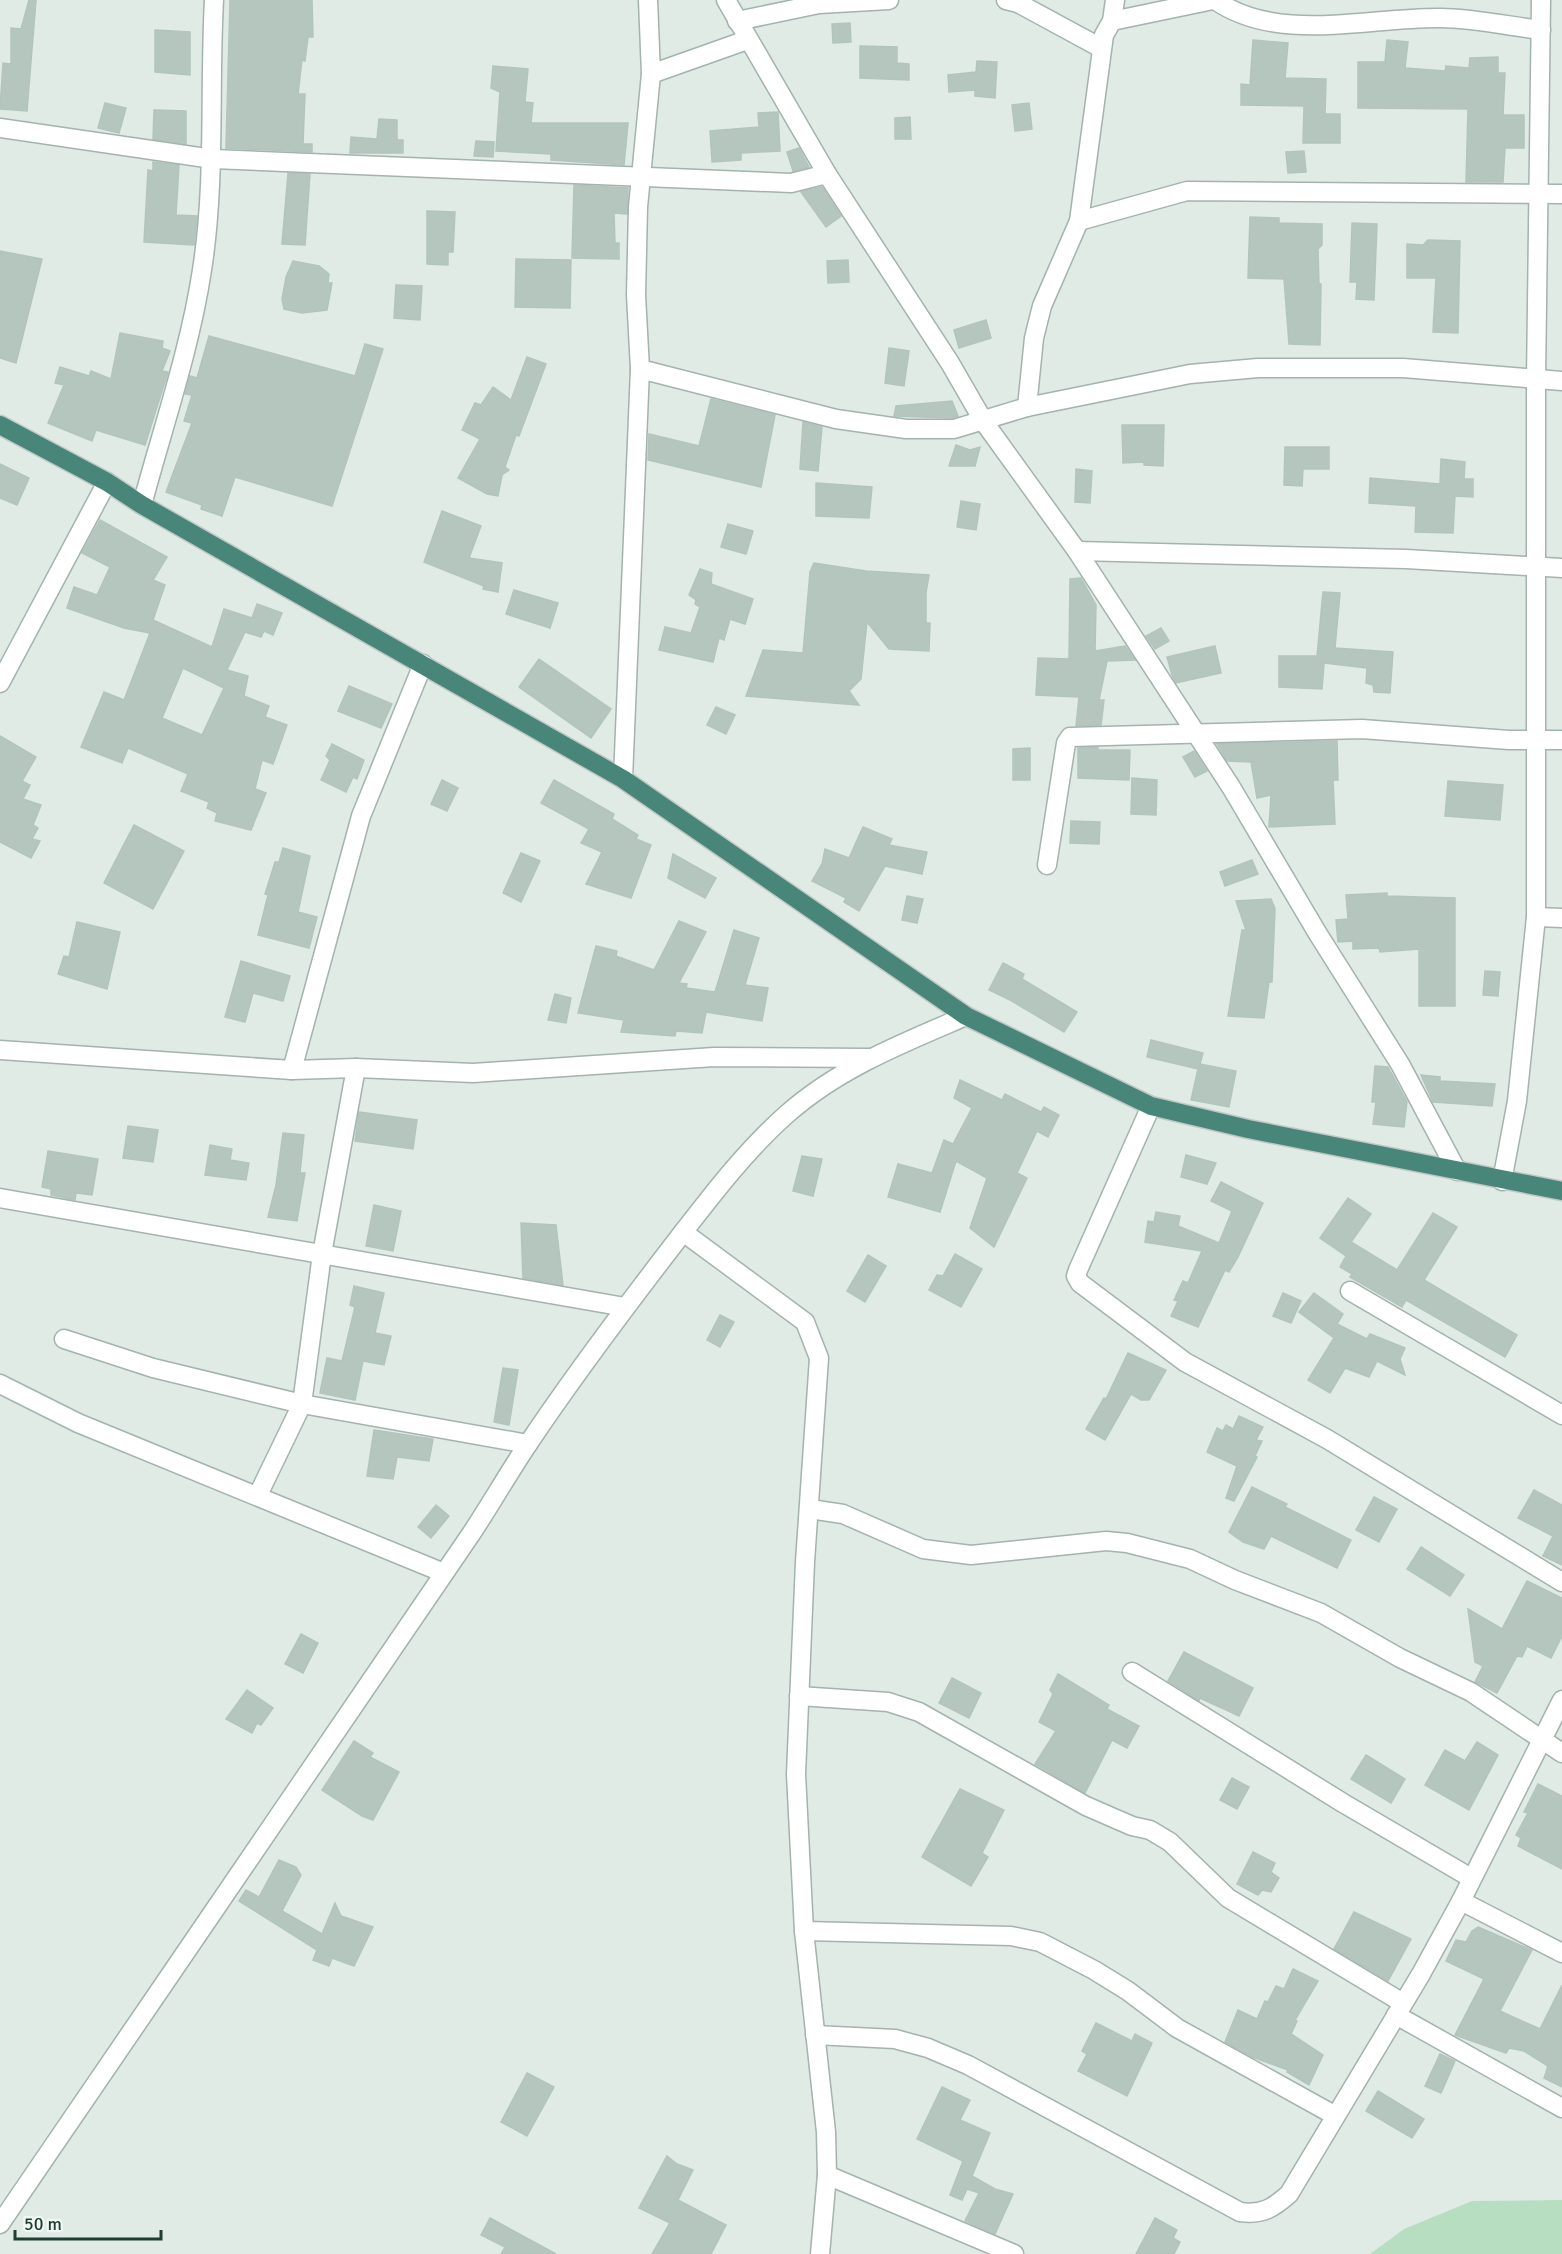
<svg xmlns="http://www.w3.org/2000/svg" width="1562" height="2254" viewBox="0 0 1562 2254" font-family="Signika,sans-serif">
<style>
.green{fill:#b8dec2}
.building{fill:#b5c6bf;stroke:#b2c5bd;stroke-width:1.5;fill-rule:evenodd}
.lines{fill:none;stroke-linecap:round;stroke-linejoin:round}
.minor-casing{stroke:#a3b3ad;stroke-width:21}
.tertiary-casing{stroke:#a3b3ad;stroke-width:21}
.trunk-casing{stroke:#c1c8c6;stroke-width:21}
.minor{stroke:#fff;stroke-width:18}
.tertiary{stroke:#fff;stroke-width:18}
.trunk{stroke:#478678;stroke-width:18}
</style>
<rect width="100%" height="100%" fill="#e0ebe6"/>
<!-- green -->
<path class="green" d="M1562,2200V2254H1370L1404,2229L1472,2201Z"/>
<!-- building -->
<g class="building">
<path d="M29,0H36L27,111L0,109L3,63L11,64V28L21,29Z"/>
<path d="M230,0H312L313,37H308L305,61L302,60L298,94H305L303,144H312V152L226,148Z"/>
<path d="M850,23L851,42L833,43L832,24Z"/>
<path d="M155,30L190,32V75L155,72Z"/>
<path d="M1253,40L1288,43L1285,78L1326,79L1325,114H1340V143H1303L1304,106L1241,105V84L1250,85Z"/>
<path d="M1387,40L1408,42L1405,68L1445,71L1446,66L1469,68L1470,58L1498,57V73H1505L1503,115H1524V148H1505L1503,182H1466L1468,109L1358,108V62H1385Z"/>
<path d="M860,46L897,47V63L909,64V80L860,78Z"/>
<path d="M977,61L997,62L995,98L975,96V90L949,92L948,75L976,72Z"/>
<path d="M493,66L528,69L525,102L533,103L531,123H628L624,165L551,160V154L496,151L500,92L491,88Z"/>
<path d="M105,103L126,108L119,133L98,128Z"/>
<path d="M1029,103L1032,129L1015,131L1012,105Z"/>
<path d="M154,110L186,111V144L153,139Z"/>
<path d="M778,112L780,151L741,153V160L712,162L710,131L759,127L758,113Z"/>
<path d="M910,117L911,139H895V118Z"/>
<path d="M379,119L397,120V140H403V153H350L351,137L377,139Z"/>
<path d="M476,141L494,142L493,157L474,156Z"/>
<path d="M799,148L809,167L793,171L787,152Z"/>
<path d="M1304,151L1306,172L1288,173L1286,152Z"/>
<path d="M153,162L179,165L176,215L197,216L194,245L144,242L148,170L153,171Z"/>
<path d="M288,173L310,174L305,245L282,244Z"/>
<path d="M574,185L628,188L627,214L614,213L615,243H619V259L572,258Z"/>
<path d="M822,187L841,216L826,227L801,192Z"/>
<path d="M427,211L455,212L453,252H448V265L427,264Z"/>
<path d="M1250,217L1279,218V223L1322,224V245L1318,249L1319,284H1321L1320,345L1289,344L1284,279L1248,278Z"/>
<path d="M1352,223L1377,224L1374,300L1356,299L1357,282H1350Z"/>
<path d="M1428,240L1460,241L1458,333L1433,332L1436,278H1407V244L1423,245Z"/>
<path d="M0,251L42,259L16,363L0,358Z"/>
<path d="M516,259L571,260L570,308L515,307Z"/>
<path d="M848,260L849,282L828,283L827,261Z"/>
<path d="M293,261L319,266L329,274L328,283H332L327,310L302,313L284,309L282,299L286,277Z"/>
<path d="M396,285L422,286L420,320L394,318Z"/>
<path d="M986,320L991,338L959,348L954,330Z"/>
<path d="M120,333L163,341L162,348L170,351L162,371L168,372L145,445L96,430L92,441L48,423L64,385L55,383L60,367L89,376L91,371L111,379Z"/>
<path d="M209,336L355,376L365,344L383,349L332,506L235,477L222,516L201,509L202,505L166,492L192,423L184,421L192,395L185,394L190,376L197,378Z"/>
<path d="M889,348L909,351L904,386L885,383Z"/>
<path d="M527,357L546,364L519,436L516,435L505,467L509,470L502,475L498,496L487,494L458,478L480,439L462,430L475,403L481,405L493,387L511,400Z"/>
<path d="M711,399L775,415L761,487L648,460L649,434L699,446Z"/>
<path d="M952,401L958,416L952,418L894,416L896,406Z"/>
<path d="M803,422L822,427L818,471L800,469Z"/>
<path d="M1122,425H1164L1163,466L1144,465V462L1123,463Z"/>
<path d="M956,445L970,450L980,447L975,466H949Z"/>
<path d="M1285,447H1329V469H1303L1302,486L1284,485Z"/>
<path d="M1441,459L1465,462L1464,479H1473V497L1455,496L1453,533L1415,532L1416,506L1369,503L1370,478L1440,484Z"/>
<path d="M0,464L29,478L17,505L0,498Z"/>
<path d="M1076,469L1092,471L1090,503L1075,502Z"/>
<path d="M816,483L872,487L869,518L816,516Z"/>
<path d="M961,501L980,504L976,530L957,527Z"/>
<path d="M442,511L481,526L469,558L502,563L498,592L483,589L484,586L424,562Z"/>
<path d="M100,520L167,557L153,580L165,585L153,620L212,647L224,609L252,618L257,604L282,613L273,635L264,631L261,637L245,632L227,670L248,676L244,696L269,706L265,717L287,725L273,764L262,760L255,789L266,793L251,830L215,821L217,813L207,808L209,802L181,791L188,774L128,748L122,763L81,747L104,692L124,700L150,633L124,628L67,608L74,587L97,595L110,567L82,553ZM183,668L224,688L202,735L162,718Z"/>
<path d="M728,524L753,531L746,554L721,547Z"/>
<path d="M814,563L866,571L929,575L926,593V623H930L929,651L889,649L867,622L861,679L849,691L859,705L746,696L763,650L803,653L810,572Z"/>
<path d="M700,569L712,573L711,584L753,599L745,624L730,619L724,640L719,638L713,662L659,650L665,627L691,633L700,607L695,604L696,600L689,595Z"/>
<path d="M1081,578L1096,605L1095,651L1125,646L1135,660L1107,661L1099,700H1104L1101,725L1076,726L1079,697L1036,695L1038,658L1069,659L1070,579Z"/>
<path d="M514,590L558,603L550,628L506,614Z"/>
<path d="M1323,592L1340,593L1335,648L1393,652L1390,693L1374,692L1373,685L1366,683L1367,668L1324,663L1322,689L1279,687V656H1317Z"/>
<path d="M1161,628L1169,641L1155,649L1146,636Z"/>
<path d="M1215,646L1221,673L1176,683L1172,675L1167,657Z"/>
<path d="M539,659L611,709L591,738L519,687Z"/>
<path d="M349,686L392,704L381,728L338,711Z"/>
<path d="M716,707L735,715L726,734L707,725Z"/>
<path d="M0,736L36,757L22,781L30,785L23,799L41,805L33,825L38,828L32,839L40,841L31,858L0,842Z"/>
<path d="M1337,741L1338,780H1333L1335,824L1269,827L1271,795L1257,798L1251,762L1227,761L1217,744Z"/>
<path d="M332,744L364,760L357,779L353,777L346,792L321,780L330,760L326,756Z"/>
<path d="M1098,747V750H1130L1129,780L1078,778V748Z"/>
<path d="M1030,748V780H1013V749Z"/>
<path d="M1194,751L1207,771L1195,777L1183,757Z"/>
<path d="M1132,778L1157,780L1156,815L1131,814Z"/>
<path d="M442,780L458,788L447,811L431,804Z"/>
<path d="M554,780L614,814L612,819L638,835L636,839L651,845L631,898L586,884L602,852L581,843L589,829L541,803Z"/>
<path d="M1448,781L1503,785L1500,820L1445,816Z"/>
<path d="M1071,821L1100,822L1099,844L1070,843Z"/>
<path d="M134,825L184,851L153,909L104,883Z"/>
<path d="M863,827L892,839L889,845L927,852L922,874L885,866L859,911L844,902L846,898L812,881L822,864L825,849L849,858Z"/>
<path d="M283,848L310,856L298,912L317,917L309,948L258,935L268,895L265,894L275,862H279Z"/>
<path d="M521,853L540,861L521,902L503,893Z"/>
<path d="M673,854L716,878L705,898L668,878Z"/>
<path d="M1252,860L1258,874L1225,886L1220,872Z"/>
<path d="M1387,893V896L1455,898V1006H1419V949L1380,952L1379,948L1353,949V941L1338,942L1336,920L1348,919L1346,895Z"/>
<path d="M907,896L923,899L917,923L902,920Z"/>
<path d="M1271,899L1275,909L1272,982H1269L1264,1018L1228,1016L1242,930H1246L1236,901Z"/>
<path d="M679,921L706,932L679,983L687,984L686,988L715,992L734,930L759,938L745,985L768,988L762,1021L706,1012L702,1033L676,1031L675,1036L621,1032L624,1020L578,1013L596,946L617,951L616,956L654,970Z"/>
<path d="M77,922L120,932L107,989L58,974L64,956L69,957Z"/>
<path d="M241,961L290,976L283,1001L253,993L245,1022L225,1017Z"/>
<path d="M1003,963L1024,974L1022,979L1077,1012L1064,1032L1010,1000L989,990Z"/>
<path d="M1485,971L1500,972L1498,996L1483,995Z"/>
<path d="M555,994L571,998L566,1023L548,1020Z"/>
<path d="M1151,1040L1203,1053L1200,1064L1236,1071L1229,1107L1191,1100L1198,1069L1147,1057Z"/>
<path d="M1375,1066L1388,1067L1407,1102L1404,1127L1373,1124L1376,1102H1372Z"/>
<path d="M1421,1075L1440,1077V1081L1495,1084L1492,1106L1433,1102Z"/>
<path d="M960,1080L1002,1100L1005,1094L1041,1112L1044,1107L1059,1115L1048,1137L1037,1131L1017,1173L1027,1178L994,1247L970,1228L987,1178L956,1161L940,1212L888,1197L898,1164L932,1173L944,1140L953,1144L972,1108L954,1098Z"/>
<path d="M359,1112L417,1120L413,1149L355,1141Z"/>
<path d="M128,1126L158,1130L153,1162L123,1158Z"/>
<path d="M283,1133L304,1135L300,1173H305L297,1221L268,1217L276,1185Z"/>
<path d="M210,1145L232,1149L230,1160L249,1163L246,1180L205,1175Z"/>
<path d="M48,1151L98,1159L92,1195L76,1193L75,1200L51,1195V1189L42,1187Z"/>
<path d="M1186,1155L1216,1163L1207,1184L1181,1177Z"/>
<path d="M802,1156L822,1159L813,1196L793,1191Z"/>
<path d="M1221,1182L1263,1203L1238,1257L1229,1272L1225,1270L1198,1327L1171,1316L1178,1301L1174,1300L1183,1281L1188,1283L1202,1251L1145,1242L1148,1221L1154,1222L1156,1212L1180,1216L1178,1226L1219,1243L1232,1211L1211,1201Z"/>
<path d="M1348,1198L1371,1214L1351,1242L1397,1270L1433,1213L1457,1227L1424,1280L1517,1335L1505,1357L1406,1300L1402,1307L1350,1277L1352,1274L1340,1267L1346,1256L1320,1238Z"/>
<path d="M374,1205L401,1211L393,1251L366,1246Z"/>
<path d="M521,1223L556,1225L563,1285L523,1278Z"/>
<path d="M955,1254L982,1269L961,1307L929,1290L937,1275L943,1276Z"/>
<path d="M868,1255L886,1266L865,1302L847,1291Z"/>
<path d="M354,1286L384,1293L375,1333L391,1336L384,1365L363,1361L355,1400L320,1393L327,1358L342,1361L355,1307L350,1305Z"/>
<path d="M1283,1293L1301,1301L1291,1323L1273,1316Z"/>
<path d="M1314,1293L1343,1314L1337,1324L1367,1339L1370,1334L1405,1348L1400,1359L1405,1375L1377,1361L1369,1377L1345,1368L1330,1393L1308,1380L1334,1338L1299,1312Z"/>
<path d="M720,1315L734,1322L720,1347L707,1340Z"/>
<path d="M1128,1353L1166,1370L1149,1400H1141L1131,1394L1105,1440L1086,1429L1104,1398L1106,1399Z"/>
<path d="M503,1368L518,1370L509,1425L494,1422Z"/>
<path d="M1239,1416L1263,1427L1256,1440L1262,1441L1255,1456L1257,1457L1234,1501L1226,1498L1237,1466L1207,1452L1217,1428L1223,1431L1226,1425L1233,1429Z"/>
<path d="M374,1430L433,1439L429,1461L397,1457L393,1479L367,1476Z"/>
<path d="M1252,1487L1287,1504L1285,1507L1351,1540L1337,1568L1271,1536L1264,1549L1243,1542L1229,1532Z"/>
<path d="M1534,1490L1562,1505V1565L1543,1556L1553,1536L1518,1518Z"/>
<path d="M1374,1497L1397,1509L1379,1542L1356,1530Z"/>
<path d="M436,1505L449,1516L431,1538L418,1527Z"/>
<path d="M1421,1547L1464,1575L1450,1596L1407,1569Z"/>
<path d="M1527,1581L1562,1598V1636L1551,1658L1527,1646L1522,1657L1517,1656L1497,1693L1475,1682L1483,1666L1475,1662L1468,1609L1502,1629Z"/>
<path d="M301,1634L318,1643L303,1673L285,1664Z"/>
<path d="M1184,1652L1253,1688L1239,1716L1200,1698L1199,1701L1168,1681Z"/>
<path d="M1058,1674L1109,1705L1107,1709L1139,1726L1127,1748L1112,1740L1085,1793L1035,1764L1056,1731L1039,1722L1053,1694L1050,1690Z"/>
<path d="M952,1678L981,1693L969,1718L939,1703Z"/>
<path d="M247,1690L273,1708L261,1725L257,1723L252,1733L226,1719Z"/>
<path d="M354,1741L373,1753L370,1757L399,1772L373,1820L362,1816L322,1790Z"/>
<path d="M1477,1742L1498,1755L1469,1810L1425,1785L1445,1750L1465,1761Z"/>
<path d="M1366,1755L1405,1779L1391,1803L1351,1779Z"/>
<path d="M1232,1778L1249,1787L1237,1809L1220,1800Z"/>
<path d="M1538,1784L1562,1796V1869L1518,1846L1521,1838L1516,1835L1528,1813L1524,1812Z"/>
<path d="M960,1789L1004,1810L982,1853L988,1857L971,1886L922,1857Z"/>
<path d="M1253,1852L1275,1863L1271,1872L1279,1878L1271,1892L1262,1890L1258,1895L1237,1884Z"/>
<path d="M279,1860L296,1867L301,1875L282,1911L322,1934L335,1903L341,1916L373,1927L354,1966L332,1958L329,1966L313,1960L317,1950L239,1901L246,1890L259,1897Z"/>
<path d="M1354,1912L1411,1939L1388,1981L1334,1949Z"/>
<path d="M1478,1927L1532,1950L1500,2011L1540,2029L1562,1985V2087L1544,2078L1548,2066L1524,2051L1509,2048L1506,2053L1455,2035L1484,1979L1446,1961L1456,1940L1466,1942L1472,1931Z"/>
<path d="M1293,1969L1318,1981L1295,2020L1297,2021L1291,2034L1323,2055L1309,2085L1287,2072L1288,2070L1252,2057L1225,2042L1238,2010L1257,2019L1265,2001L1268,2002L1276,1986L1284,1989Z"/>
<path d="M1096,2023L1132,2041L1135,2034L1152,2043L1127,2096L1078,2071L1087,2054L1082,2051Z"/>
<path d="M1440,2054L1455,2061L1441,2093L1425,2086Z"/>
<path d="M527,2073L554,2087L527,2136L501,2122Z"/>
<path d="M942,2087L970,2100L960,2120L990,2133L972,2176L995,2189L1013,2194L995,2234L965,2221L979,2193L967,2189L962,2200L950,2195L963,2161L917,2139Z"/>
<path d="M1378,2091L1424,2119L1412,2138L1366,2111Z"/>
<path d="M667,2156L677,2164L693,2170L678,2200L726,2225L711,2254H652L670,2223L639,2208Z"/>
<path d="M490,2218L556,2254H501L505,2247L481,2235Z"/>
<path d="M1155,2218L1177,2230L1173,2238L1180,2242L1174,2254H1136Z"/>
</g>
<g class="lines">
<!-- minor casing -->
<g class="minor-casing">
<g id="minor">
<path d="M726,0L827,174L950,363L984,422L1077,551L1231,787L1318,934L1400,1064L1457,1171"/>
<path d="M1006,0L1018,3L1101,48"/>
<path d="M1215,0C1278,44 1368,17 1440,18C1473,18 1508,26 1541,30"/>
<path d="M737,21L819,4L889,0"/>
<path d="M1112,21L1115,0"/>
<path d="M651,74L747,40"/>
<path d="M0,128L213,159L791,183L827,174"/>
<path d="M1079,221L1187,191L1562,194"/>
<path d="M640,369L836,419L906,429H954L1027,407L1190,374L1258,368H1403L1562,381"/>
<path d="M1027,407L1034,338L1042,306L1079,221L1104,35L1112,21L1213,0"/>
<path d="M142,505C163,427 190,349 202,270C216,180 209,90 214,0"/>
<path d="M1077,551L1406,559L1562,568"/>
<path d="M0,683L107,482"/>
<path d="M623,779L640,369L636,295L638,207L651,74L648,0"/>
<path d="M1047,865L1066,743L1070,737L1362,729L1509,740H1562"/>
<path d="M1536,917L1562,918"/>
<path d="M0,1050L292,1070L356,1068L473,1073L714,1057L869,1058"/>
<path d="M292,1070L361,816L423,664"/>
<path d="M1151,1106L1078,1270L1076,1276L1080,1283L1185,1362L1327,1439L1562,1582"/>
<path d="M1502,1181L1517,1101L1536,917V380L1541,0"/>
<path d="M0,1198L625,1307"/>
<path d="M683,1232L805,1322L819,1358L805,1562L796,1774L804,1931L826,2132L827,2175L820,2254"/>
<path d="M1350,1291L1562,1415"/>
<path d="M64,1339L153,1368L302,1404L528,1444"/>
<path d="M0,1384L78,1423L444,1573"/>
<path d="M258,1495L302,1404L322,1254L356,1068"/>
<path d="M810,1509L843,1514L923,1549L971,1555L1106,1541L1127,1543L1190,1559L1235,1580L1321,1613L1400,1658L1471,1692L1562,1753"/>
<path d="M1132,1672L1343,1803L1471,1878"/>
<path d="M799,1696L888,1702L919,1712L1086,1806L1132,1826L1150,1830L1170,1842L1228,1898L1403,2003"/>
<path d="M1461,1901L1562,1953"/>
<path d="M804,1931L1011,1936L1040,1942L1094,1970L1128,1991L1177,2028L1334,2115"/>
<path d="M1396,2015L1562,2108"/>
<path d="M815,2035L895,2039L928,2048L968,2065L1240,2212C1263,2215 1273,2208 1289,2194L1421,1974L1461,1901L1562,1700"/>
<path d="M827,2175L1014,2254"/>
</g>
</g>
<!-- tertiary casing -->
<g class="tertiary-casing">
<path id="tertiary" d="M0,2224C157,1994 314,1765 471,1534C491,1504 509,1472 530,1441C575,1374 624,1309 674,1244C709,1199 744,1152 787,1114C839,1068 903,1043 966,1016"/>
</g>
<!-- trunk casing -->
<g class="trunk-casing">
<path id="trunk" d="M0,425L107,482L142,505L623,779L966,1016L1151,1106L1248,1129L1562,1191"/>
</g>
<!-- minor -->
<use href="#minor" class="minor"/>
<!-- tertiary -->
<use href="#tertiary" class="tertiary"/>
<!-- trunk -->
<use href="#trunk" class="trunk"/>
</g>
<!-- scale -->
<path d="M15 2230v9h146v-9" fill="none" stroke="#203c35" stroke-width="3"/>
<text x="24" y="2230" font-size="18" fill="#203c35" stroke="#f0f8f4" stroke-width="4.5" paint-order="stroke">50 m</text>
</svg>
